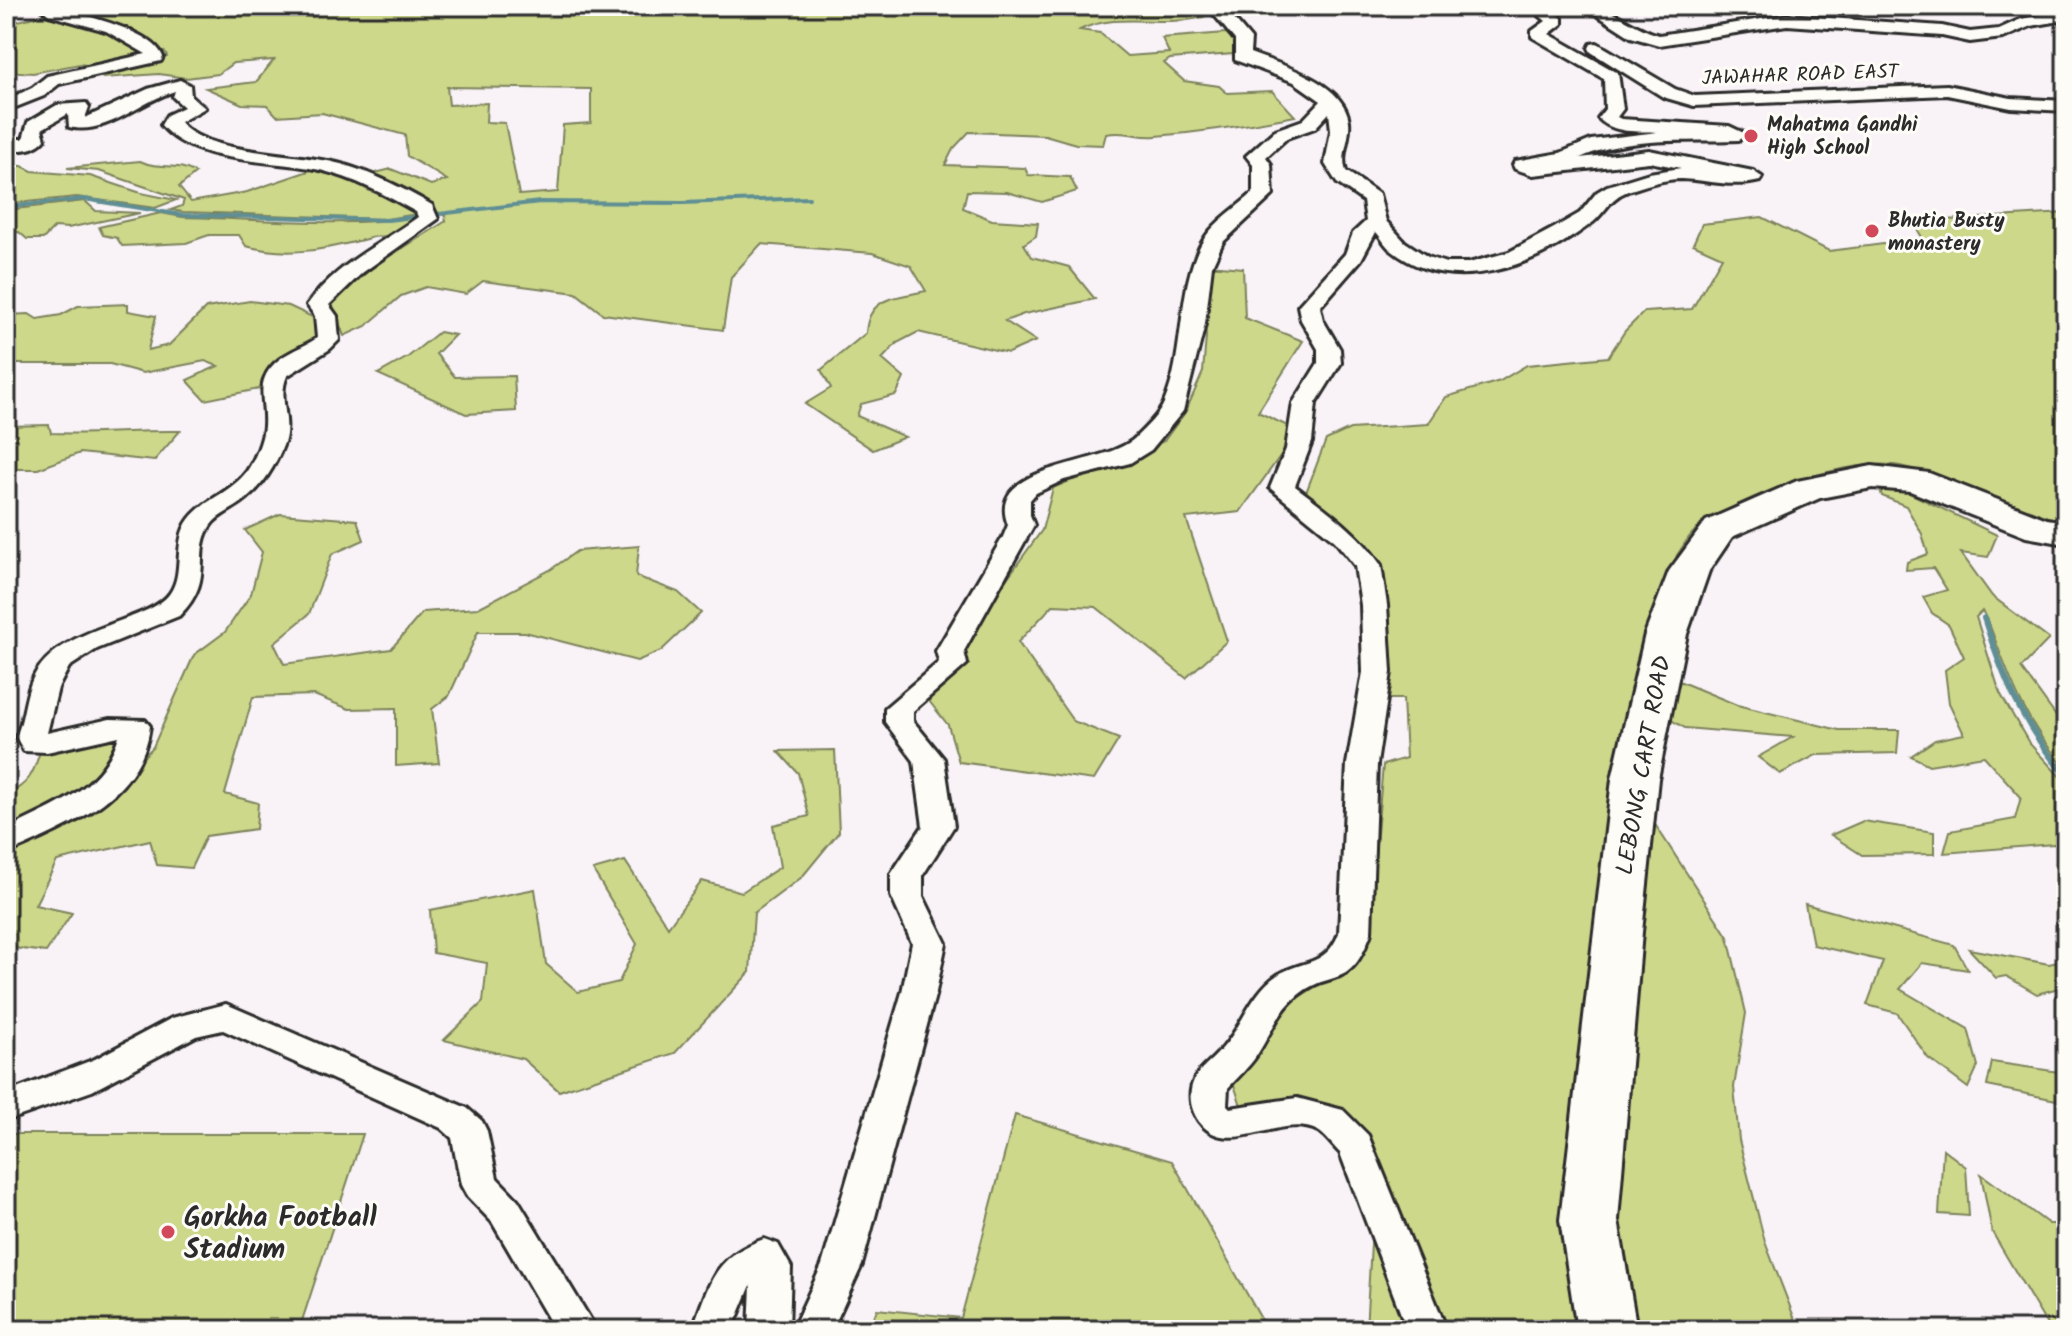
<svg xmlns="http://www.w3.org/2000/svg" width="2072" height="1336" viewBox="0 0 2072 1336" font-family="Kalam,sans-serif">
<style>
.green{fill:#cdd88b;stroke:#7c825b;stroke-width:2;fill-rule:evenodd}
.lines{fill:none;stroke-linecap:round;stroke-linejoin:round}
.stream-far1{stroke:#5e8f94;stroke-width:4}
.stream{stroke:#5e8f94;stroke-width:6}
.minor-casing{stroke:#2b2b2b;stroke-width:6}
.highway-casing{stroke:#2b2b2b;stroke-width:6}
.minor{fill:#fdfcf7;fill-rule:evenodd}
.highway{fill:#fdfcf7;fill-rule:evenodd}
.poi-dot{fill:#d1495b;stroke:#fdfcf7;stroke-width:3}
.labels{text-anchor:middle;stroke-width:6;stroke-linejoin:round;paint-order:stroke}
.far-street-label{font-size:20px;fill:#2b2b2b;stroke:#fdfcf7}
.far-poi-label{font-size:20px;font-weight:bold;fill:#2b2b2b;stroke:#fdfcf7;text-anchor:start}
.street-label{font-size:24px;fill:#2b2b2b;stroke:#fdfcf7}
.near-poi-label{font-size:28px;font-weight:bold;fill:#2b2b2b;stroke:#fdfcf7;text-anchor:start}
</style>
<rect width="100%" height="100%" fill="#f9f2f7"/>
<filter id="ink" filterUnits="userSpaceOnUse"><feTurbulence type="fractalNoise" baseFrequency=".0125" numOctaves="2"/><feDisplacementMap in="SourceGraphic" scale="16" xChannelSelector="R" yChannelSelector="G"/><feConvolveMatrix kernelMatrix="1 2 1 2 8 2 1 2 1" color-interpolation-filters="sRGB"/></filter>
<g filter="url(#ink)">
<!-- green -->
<g class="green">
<path d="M137,6H286L290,13L313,17L342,6H1179L1203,17C1161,28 1119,11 1080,30L1100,33L1127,56L1169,53L1162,38L1226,33L1235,40L1233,54L1170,59L1164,63L1184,81L1219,86L1227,93L1272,91L1295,116C1249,125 1203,132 1156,136C1138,138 1128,130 1106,134L1103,145L1076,144L1045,135L969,132L953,149L945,165L1025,168L1028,175L1070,177L1077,191L1042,202L1007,192L967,191L963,208L992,220L1038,223L1036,236L1024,244L1032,257L1069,267L1095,299L1024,314L1005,321L1036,341L1008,353L918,332L897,343L882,359L904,378L896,395L861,404L857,416L905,437L873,450L805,404L831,388L821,370L866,333C868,296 896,298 926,291L911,266L872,253L761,244L731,277L723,330L603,314L576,293L483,281L466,294L426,287L401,296L366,326L344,336L332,303L374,266L446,221L445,216L367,175L391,169L431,185L447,180L407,156L405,135L322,113L277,116L267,105L242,104L206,88L256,82L274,60L233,63L218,74L186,78L159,74L103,78L94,72L167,57L166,53C139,34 117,29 87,18ZM447,87L591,89V123L563,125L558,192L519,195L505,123L486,122L487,103L449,105Z"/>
<path d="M46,14L124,39L149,58L98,67L80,64L33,73L6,71V24Z"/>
<path d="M140,161C161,171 175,161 196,173L179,187L191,202L247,192L317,168L343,175L368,190L417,208V214L386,219L183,212L171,210L182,206L184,200L99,171L67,168Z"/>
<path d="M6,165L22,166L32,171L90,176L141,193L176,200L155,208L77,197L6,204Z"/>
<path d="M85,201L96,211L140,213L68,228L55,227L43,239H27L19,232L6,233V210Z"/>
<path d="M161,213L182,217C260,219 342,228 420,217C414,222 408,230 401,233C392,238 379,235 370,238C328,249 289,258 246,246L239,235H209L186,243L122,246L117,238L103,235L99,227Z"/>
<path d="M2066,213V522C2011,525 1954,479 1904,467C1851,454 1737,497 1696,530C1688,536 1683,547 1677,555L1619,775L1592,1330H1442L1357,1127L1243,1111L1234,1085L1253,1061L1290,1003L1359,959L1368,937L1383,765L1406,758L1403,699H1380L1378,564L1357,535L1304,498L1326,440L1350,429L1428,424L1446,397L1500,381L1527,365L1608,357L1625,331L1644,312L1692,309L1722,257L1693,244L1702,224L1762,217L1829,251L1923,239L1913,222Z"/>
<path d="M1208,265L1243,268L1245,318L1303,341L1258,412L1298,431L1240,512L1186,518L1227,641L1186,678L1096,607L1053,605L1018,642L1073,721L1119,739L1094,780L959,762L948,725L929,701L987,606L1042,530L1053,488L1164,441L1186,411L1203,372L1206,337L1203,283Z"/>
<path d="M250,301L289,306L321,321L325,335L269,387L205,400L187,380L218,366L205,361L143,373L110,364H6V315L29,314L37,319L61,315L78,306L128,304V311L156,316L148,350L169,345L206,308Z"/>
<path d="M439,332L455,335L436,354L455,377L514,376L516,411L466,414L378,374L408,357Z"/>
<path d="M49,425L51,433C94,435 136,430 180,431L154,461L80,453L38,469H6V426Z"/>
<path d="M1879,487H1897L1997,535L1988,557L1961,553L1992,596L2049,639L2021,668L2066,730V769C2024,722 2009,677 1987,618L1982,611L1976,617L2000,693L2029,743L2066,783V851L2054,844L1944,853L1950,831L2015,819L2021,797L1984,756L1929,765L1911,756L1935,740L1964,734L1949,703L1945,670L1964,657L1949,625L1932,613L1923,597L1947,590L1933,568L1906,570L1907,562L1928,554L1922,534L1906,506L1882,496Z"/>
<path d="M280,514L357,520L364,540L332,554L309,614L274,643L284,664L391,649L423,612L478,608L550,570L577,551L639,546L636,576L678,592L701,613L661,651L637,661L525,632H478L449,696L432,709L439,763L396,766V708L349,709L314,695L253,697L225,794L258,803L256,829L206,836L191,868L157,865L150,840L57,861L35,905L72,913L46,952L6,947V848L118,783L153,747L194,655L225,632L251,594L262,552L245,530Z"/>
<path d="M1674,679L1737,705L1839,730H1899L1897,753L1816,755L1780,774L1758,757L1793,737L1685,728L1661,714Z"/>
<path d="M117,731L125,737L103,782L6,837V794C28,786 34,773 40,751Z"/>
<path d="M835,750L839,832L802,877L754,913L750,972L675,1053L559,1091L523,1059L444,1040L483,1002L487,963L433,953L430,910L535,889L546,964L578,992L619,982L637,944L593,870L625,861L668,927L702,881L742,892L780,867L773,825L809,816L798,773L778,751Z"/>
<path d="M1647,812L1728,937L1746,1013L1734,1087L1739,1140L1765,1242L1799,1330H1621L1601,1221Z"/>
<path d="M1863,821L1934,832V854L1862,855L1831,835Z"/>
<path d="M1805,904L1954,945L1968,970L1922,963L1900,989L1968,1029L1978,1066L1968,1088L1928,1058L1897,1013L1867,1005L1883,961L1813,945Z"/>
<path d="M1969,949L2049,964L2066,960V986L2037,994L2006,976L1996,978Z"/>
<path d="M1992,1062L2066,1073V1102L1987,1086Z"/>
<path d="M1015,1115L1172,1161L1264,1324L1271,1330H869L877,1309L961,1318Z"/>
<path d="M6,1134H363L299,1330H6Z"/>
<path d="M1943,1149L1966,1167L1969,1216L1939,1214Z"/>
<path d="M1981,1174L2049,1224H2066V1330H2050L1992,1232Z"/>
<path d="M1372,1227L1407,1330H1366Z"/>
</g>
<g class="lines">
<!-- stream-far1 -->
<path class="stream-far1" d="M6,207L84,199L182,215L388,220L540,202L683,203L809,198"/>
<!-- stream -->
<path class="stream" d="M1984,618C2004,680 2023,726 2066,776"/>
<!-- minor casing -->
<g class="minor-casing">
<g id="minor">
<path d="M46,6H62L60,8C85,16 155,31 163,57L161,61L59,84L44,96L6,111V100L32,88L47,76L146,54L106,31L49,15L43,10Z"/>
<path d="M1207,6H1223L1251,39L1250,53C1281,65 1344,82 1349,121C1351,139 1340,154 1346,171L1379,194L1386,221L1405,242L1428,257L1446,263H1469L1509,252L1554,228L1580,213L1597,192L1607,186L1649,173L1681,168L1649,162L1533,175L1515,169L1513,165L1515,161L1560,153L1591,140L1658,132C1638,131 1613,134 1598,118L1605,109L1604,79L1532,37V31L1546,21L1528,6H1546L1562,18V24L1549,34L1618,73L1623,109L1617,117L1621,119L1729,126L1748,135L1739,140C1687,142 1627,136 1580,158L1649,150L1753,171L1762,177L1760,181C1733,188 1708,180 1681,179C1663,179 1644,186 1628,191C1609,198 1606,212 1592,223C1537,265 1452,299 1391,250C1385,245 1381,237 1376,232L1361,260L1320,307L1323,320L1340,349L1341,363L1316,403L1312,442L1295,486C1327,510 1358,532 1381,565L1387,605L1391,672L1377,764L1371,933C1349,995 1330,966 1295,998C1278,1013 1269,1036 1257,1055C1249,1067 1238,1077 1228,1088L1227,1105L1230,1108L1297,1098L1343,1110L1368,1135L1447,1330H1407L1340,1153C1333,1146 1326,1136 1318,1131C1282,1112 1231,1157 1202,1125C1191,1113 1187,1095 1194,1080C1199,1069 1210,1062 1218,1053C1240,1031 1248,999 1272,979C1298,958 1325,970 1339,933L1347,764L1363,672L1361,605L1355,566L1335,541L1270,488L1286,449L1293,403L1318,363V349L1301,320L1298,306L1345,254L1353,233L1366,221L1363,201L1337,183L1325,164L1331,130L1329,113L1315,128L1287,138L1266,157L1271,164L1273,195L1223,242L1212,266L1205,324L1183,411L1151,450L1130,463L1064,480L1036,493L1030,500V515L1034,525L964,651L967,664L913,711V721L944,759L954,826L923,875V896L946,943L936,992L862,1265L832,1330H792L822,1265L902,992L912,943L891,896V874L923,826L914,761L885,722V708L939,662L936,651L1003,537L1008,525C983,461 1109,468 1137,436C1146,427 1159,415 1164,403C1186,353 1176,285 1204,239C1215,221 1238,207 1253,193V165L1246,156L1275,130L1303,120L1321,101L1294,82L1235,60V40Z"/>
<path d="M1583,6C1614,6 1630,27 1659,35L1787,15L1942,26L1970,32L1999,29L2021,19L2066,10V20L2031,26L2003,38L1970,42L1942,36L1787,25L1659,45L1631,37Z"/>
<path d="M1597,43L1675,89L1695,96L1947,85L2011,98L2066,101V111L2011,108L1947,95L1694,106L1663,97L1591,52L1589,48L1591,44Z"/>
<path d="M180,80L190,85L191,96L205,108L180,122C204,155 300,152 341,164C373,173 403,188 432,205L438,219L362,273L329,305L337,316L339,340L330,349L287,376C277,398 292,420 284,443C275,467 263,487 241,503C232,510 218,515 211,525C191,554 217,579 179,616L97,649L69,667L58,688L47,733L110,719L145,720L150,726C143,784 94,814 46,836C33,842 20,849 6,853V830C53,805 101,792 119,736L47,752L24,751L16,737C26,715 24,688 39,668C71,624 150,622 170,593C183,575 175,548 184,528C196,501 230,495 247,471C255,459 263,440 264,426C266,401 254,383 275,363C286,352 304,347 317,338L315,316L307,305C335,265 379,245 418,217L416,212C386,195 354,178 320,170C273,159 193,165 161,125L167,115L184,107L173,97L175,91C140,101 107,136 69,127L68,114L42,129L45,139C36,150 20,152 6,149V133L17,139H23L28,122L57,105L86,103L89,107L85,118L148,89Z"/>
<path d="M226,1004L467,1108L482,1121L487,1131L497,1178L518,1200L597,1330H555L492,1222L467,1196L461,1185L452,1138L441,1128L223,1030L196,1036L92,1091L6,1121V1093L95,1059L172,1018Z"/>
<path d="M764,1239L778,1244L791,1267L789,1330H749L751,1285L732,1330H692C710,1283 713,1257 764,1239Z"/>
</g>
</g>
<!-- highway casing -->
<g class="highway-casing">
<path id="highway" d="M1872,466L1929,473L2047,519L2066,522V544L2026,537L1910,491L1872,488L1820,498L1732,537L1709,571L1687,634L1658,779L1642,932L1618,1220L1637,1330H1577L1560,1220L1612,779L1645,634L1669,571L1706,521L1797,481Z"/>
</g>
<!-- minor -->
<use href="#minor" class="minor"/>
<!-- highway -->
<use href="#highway" class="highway"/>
</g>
</g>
<!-- markers -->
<g class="poi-dot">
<circle cx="1751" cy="136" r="8"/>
<circle cx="1872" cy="231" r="8"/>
<circle cx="168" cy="1232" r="8"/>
</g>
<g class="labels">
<!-- far-street labels -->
<g class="far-street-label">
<text transform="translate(1800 74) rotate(-2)" y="7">JAWAHAR ROAD EAST</text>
</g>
<!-- far-poi labels -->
<g class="far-poi-label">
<text x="1767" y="131">Mahatma Gandhi<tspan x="1767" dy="23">High School</tspan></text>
<text x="1888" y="227">Bhutia Busty<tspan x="1888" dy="23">monastery</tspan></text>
</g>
<!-- street labels -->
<g class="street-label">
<text transform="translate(1643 765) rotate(-80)" y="8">LEBONG CART ROAD</text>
</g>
<!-- near-poi labels -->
<g class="near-poi-label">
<text x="184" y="1226">Gorkha Football<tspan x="184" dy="32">Stadium</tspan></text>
</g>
</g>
<!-- margin -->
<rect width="2072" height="1336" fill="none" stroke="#fdfcf7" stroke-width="32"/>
<rect x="16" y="16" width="2040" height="1304" fill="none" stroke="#2b2b2b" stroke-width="3" filter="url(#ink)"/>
</svg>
